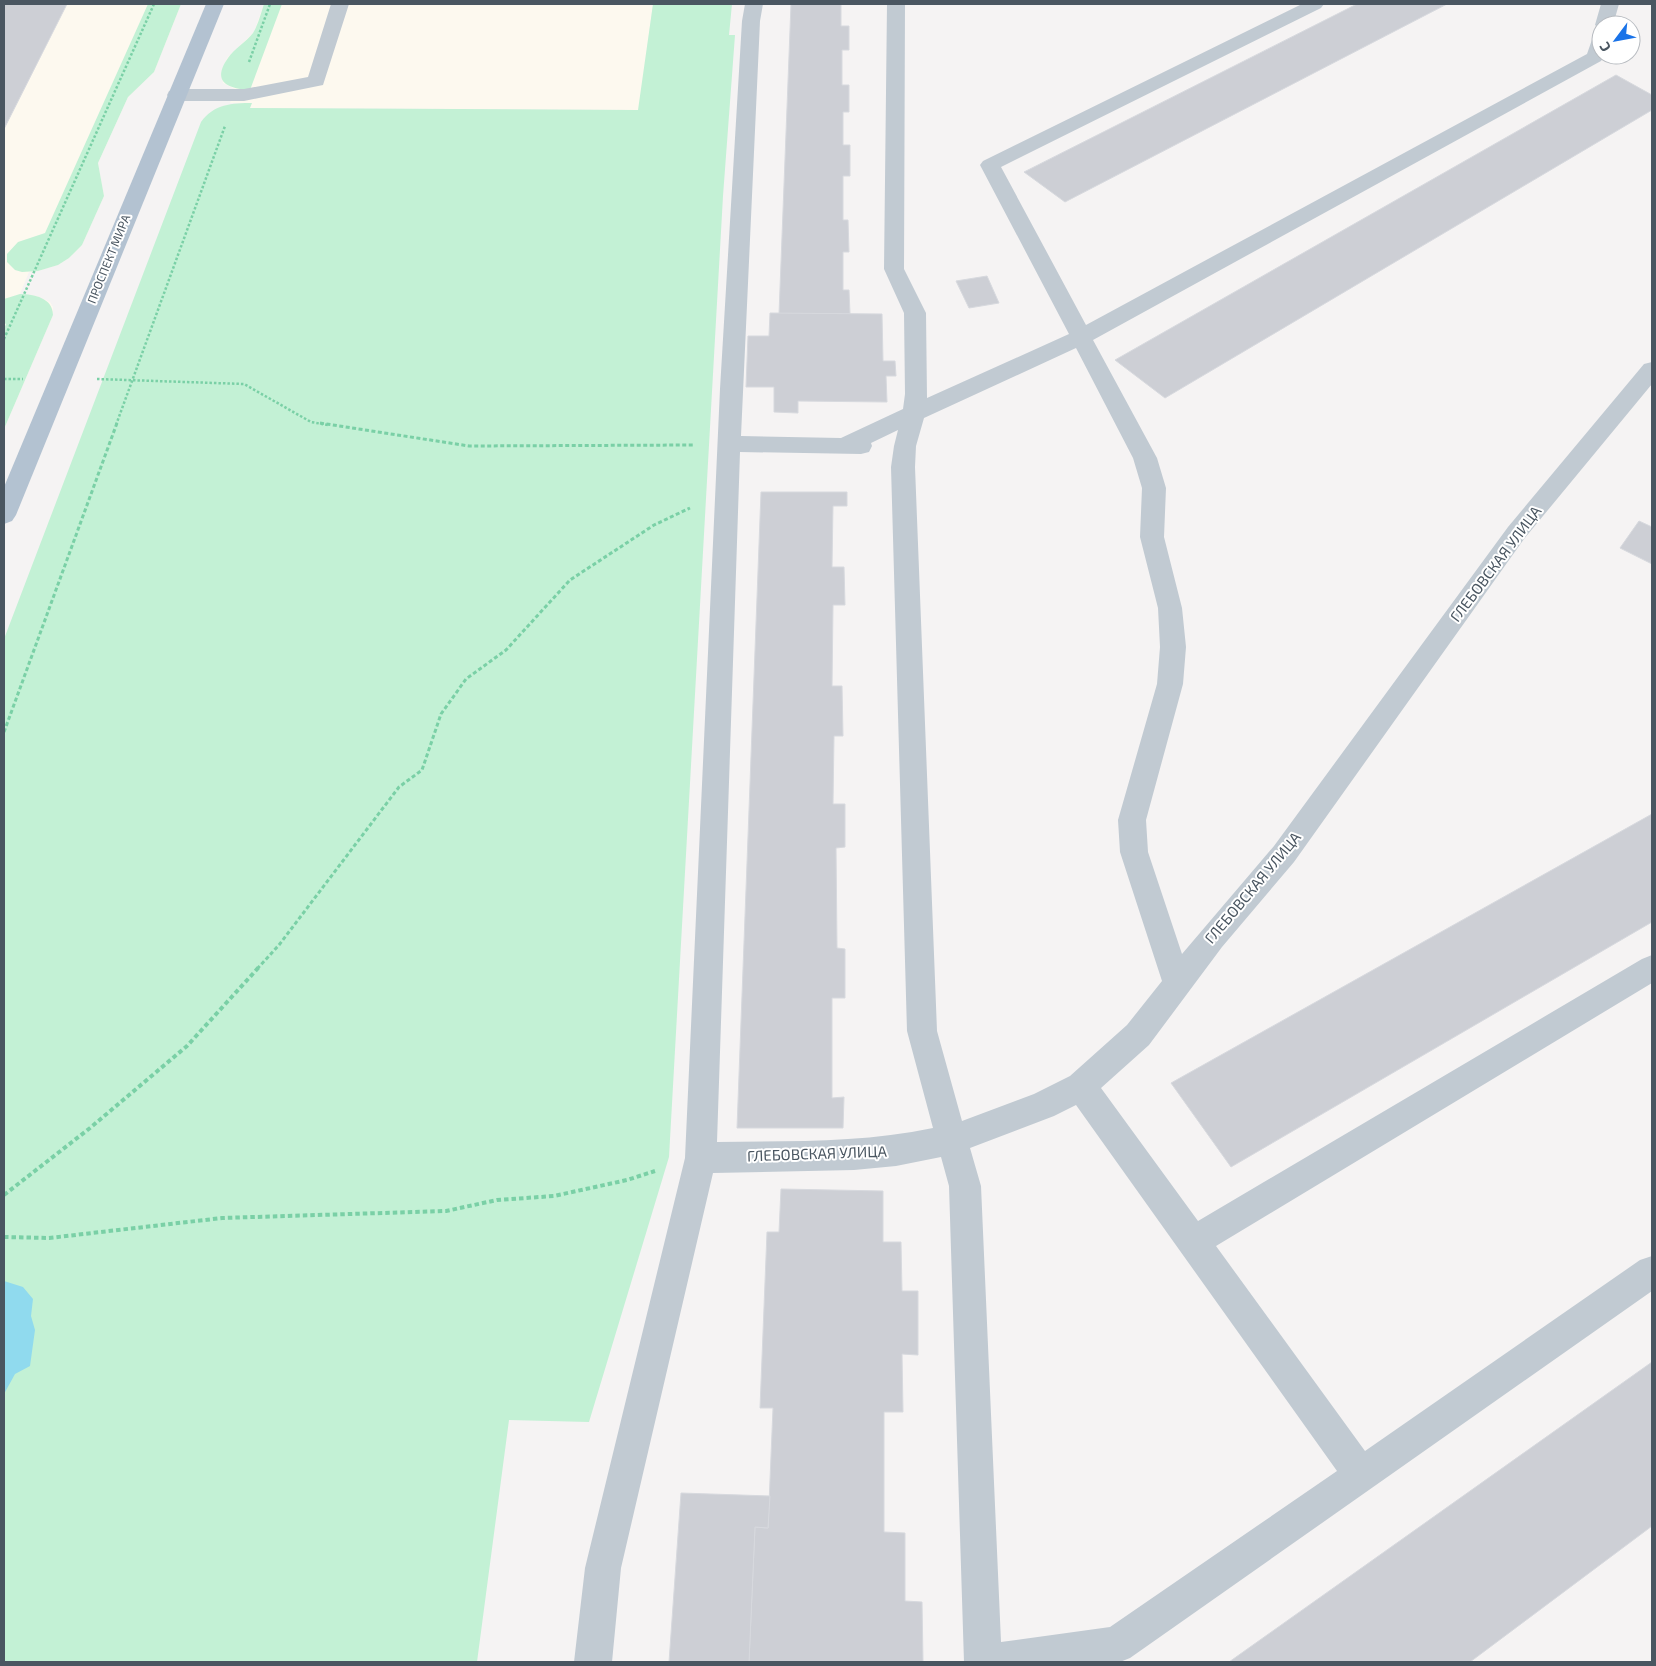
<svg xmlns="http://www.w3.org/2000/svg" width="1656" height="1666" viewBox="0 0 1656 1666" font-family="'Exo 2',sans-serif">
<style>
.commercial{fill:#fdf9ef}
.green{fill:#c3f1d5}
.water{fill:#90daee}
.building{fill:#cdcfd5;stroke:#d7d9de}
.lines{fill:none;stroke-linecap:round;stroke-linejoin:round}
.path-far2{stroke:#7ad0a6;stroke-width:2.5;stroke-dasharray:2.5 2;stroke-linecap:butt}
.path-far1{stroke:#7ad0a6;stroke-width:3;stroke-dasharray:4 2.5;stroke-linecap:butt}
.path{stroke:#7ad0a6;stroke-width:4;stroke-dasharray:4.5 3;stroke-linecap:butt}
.minor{fill:#c1cad2;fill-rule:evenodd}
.major{fill:#b3c2d1;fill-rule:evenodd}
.labels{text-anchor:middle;stroke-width:4;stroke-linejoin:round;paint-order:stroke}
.far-street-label{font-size:12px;fill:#4a5661;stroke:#fff}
.street-label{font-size:15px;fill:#4a5661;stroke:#fff}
</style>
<rect width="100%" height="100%" fill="#f5f3f3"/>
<!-- commercial -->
<g class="commercial">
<path d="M4,4H181L154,72L128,97L98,163L104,196L82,245L69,258L58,265L38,271L29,272L20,294L37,296L50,302L53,307V315L4,429Z"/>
<path d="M264,4H653L639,110L250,108L251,103H230L235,89L223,83L221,73L227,58L254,32Z"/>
</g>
<!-- green -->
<g class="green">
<path d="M148,4H181L154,72L128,97L98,163L104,196L82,245L69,258L58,265L38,271L22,272L15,270L7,262V254L18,242L45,233Z"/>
<path d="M264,4H282L250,90C228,89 211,82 228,58C234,49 246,42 253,33C258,25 261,13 264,4Z"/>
<path d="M653,4H732L729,35H735L723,196L669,1157L589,1422L509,1420L477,1662H4V639L201,122C214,104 232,103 252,103L250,108L638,110Z"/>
<path d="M20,294C34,294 53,298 53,315L4,429V329L6,324L4,323V299Z"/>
</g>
<!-- water -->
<path class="water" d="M4,1281L23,1287L33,1299L31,1316L35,1330L30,1366L15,1374L4,1394Z"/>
<!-- building -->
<g class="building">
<path d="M4,4H67L4,129Z"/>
<path d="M791,4H841V26H849V50H842V85H849V112H843V145H850V176H843V220H848L849,252H843V290H849L850,314H779Z"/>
<path d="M1357,4H1447L1065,202L1024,172Z"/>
<path d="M1616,75L1652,95V110L1165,398L1115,360Z"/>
<path d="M987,276L999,303L969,308L956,281Z"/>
<path d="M770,313L882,314L883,361H895L896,376H886L887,402L798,401V413L774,412V387H746L748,336H769Z"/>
<path d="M761,492H847V506H833L832,567H844L845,605H833L832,686H842L843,736H834L833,804H845V847L836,848L837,948L845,949V998H832V1098L844,1097L843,1128H737Z"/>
<path d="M1639,521L1652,527V564L1620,548Z"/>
<path d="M1652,814V922L1231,1167L1171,1083Z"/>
<path d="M781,1189L883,1191V1242H901L902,1291H918V1355L902,1354L903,1412H884V1532L905,1533V1601L922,1602L923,1662H749L755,1527L768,1528L773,1408H760L767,1232H779Z"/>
<path d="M1652,1362V1526L1470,1662H1229Z"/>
<path d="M681,1493L770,1496L768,1528L755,1527L749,1662H669Z"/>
</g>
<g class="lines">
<!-- path-far2 -->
<g class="path-far2">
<path d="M249,62L270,4"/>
<path d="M4,339L154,4"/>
<path d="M4,379H23"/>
<path d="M97,379L244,384L311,422L328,425"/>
<path d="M116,425L225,126"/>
</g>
<!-- path-far1 -->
<g class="path-far1">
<path d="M320,423L469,446L694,445"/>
<path d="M4,732L117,423"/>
<path d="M257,969L279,945L399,787L422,770L441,714L466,679L506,650L570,580L654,525L690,508"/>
</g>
<!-- path -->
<g class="path">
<path d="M4,1195L90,1128L187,1046L259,967"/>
<path d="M4,1237L49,1238L222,1218L446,1211L497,1200L554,1196L627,1180L655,1171"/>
</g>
<!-- minor -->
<g class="minor">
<path d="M331,4H349L323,85L244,101H176L169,99L167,95L169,91L176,89H244L308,77Z"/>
<path d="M745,4H763L760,21L741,436L841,438L903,409L905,394L904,313L884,269L887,4H905L904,269L926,313L927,398L1069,334L980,165L983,161L1302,4H1324L1321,8L1001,167L1086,325L1587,54L1595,31L1601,30L1595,25L1601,4H1619L1613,25H1601V55H1605L1601,61L1093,340L1157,458L1166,488L1164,537L1182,608L1186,647L1183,684L1146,820L1148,852L1182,954L1274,846L1508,527L1644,364L1652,362V384L1524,539L1294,862L1222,947L1149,1045L1101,1088L1198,1221L1642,959L1652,955V983L1216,1246L1365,1451L1640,1260L1652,1256V1291L1130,1658L1120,1662H964L949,1186L941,1157L896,1166L854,1170L713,1173L621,1568L612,1662H574L585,1568L685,1158L720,389L742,21ZM1076,348L1133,458L1142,488L1140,537L1158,608L1160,647L1157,684L1118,820L1120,852L1162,981L1127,1025L1070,1076L1034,1094L962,1121L937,1031L915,467L916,446L924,418ZM898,430L894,446L891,467L907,1031L933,1128C862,1143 790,1141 717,1142L740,452L861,454L869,452L872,446L871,443ZM1076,1105L1337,1471L1110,1627L1001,1642L981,1186L970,1148L1054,1116Z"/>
</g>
<!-- major -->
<path class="major" d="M206,4H224L16,515L12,521L4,524V487Z"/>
</g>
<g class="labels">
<!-- far-street labels -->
<g class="far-street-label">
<text transform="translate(109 259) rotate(-68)" y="4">ПРОСПЕКТ МИРА</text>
</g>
<!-- street labels -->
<g class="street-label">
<text transform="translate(1496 564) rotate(-53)" y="5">ГЛЕБОВСКАЯ УЛИЦА</text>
<text transform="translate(1253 888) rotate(-50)" y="5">ГЛЕБОВСКАЯ УЛИЦА</text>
<text transform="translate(817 1154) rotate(-2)" y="5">ГЛЕБОВСКАЯ УЛИЦА</text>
</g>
</g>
<!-- border -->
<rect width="1656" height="1666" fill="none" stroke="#4a5661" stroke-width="10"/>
<!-- north arrow -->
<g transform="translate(1616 40) rotate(238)"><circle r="24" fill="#ffffff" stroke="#b7bbc0"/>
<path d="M0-4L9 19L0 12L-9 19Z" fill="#1a73e8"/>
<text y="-8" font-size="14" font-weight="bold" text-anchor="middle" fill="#4a5661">С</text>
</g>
</svg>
